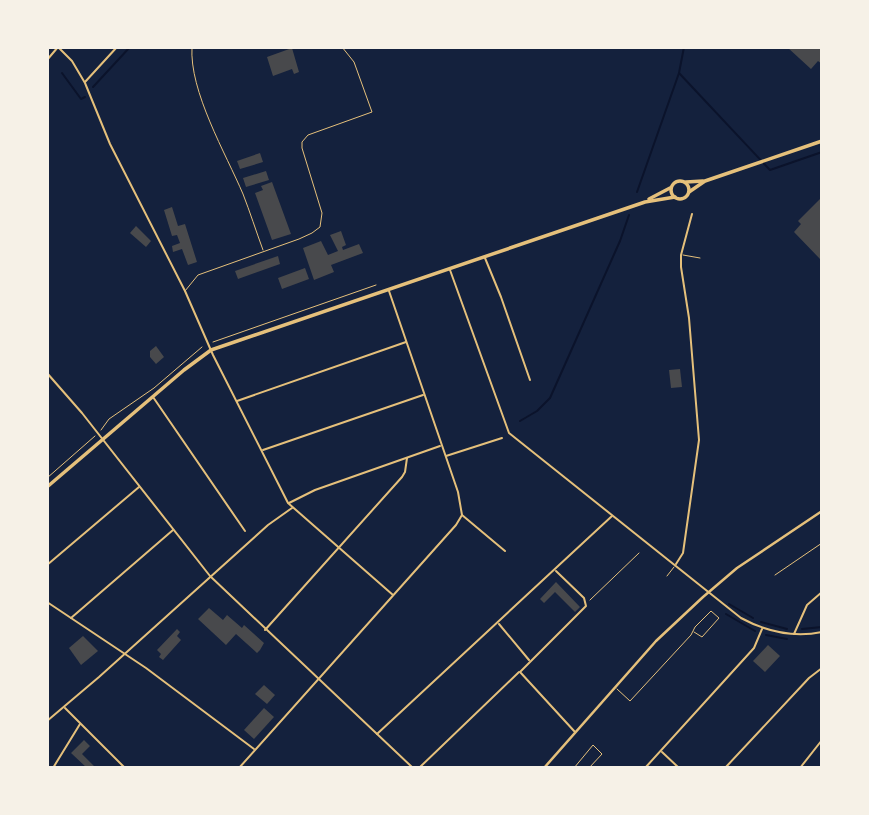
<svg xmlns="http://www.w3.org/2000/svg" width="869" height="815" viewBox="0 0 869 815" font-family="Raleway,sans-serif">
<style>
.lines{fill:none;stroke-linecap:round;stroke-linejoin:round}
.stream{stroke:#0b132b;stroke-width:2}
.building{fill:#48494c}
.path{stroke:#e5c07b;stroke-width:1}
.service{stroke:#e5c07b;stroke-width:1}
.minor{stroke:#e5c07b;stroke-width:2}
.tertiary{stroke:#e5c07b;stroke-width:2.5}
.primary{stroke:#e5c07b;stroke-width:3.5}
</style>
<rect width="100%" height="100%" fill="#14213d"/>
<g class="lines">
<!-- stream -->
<g class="stream">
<path d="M62,73L81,99L85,97"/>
<path d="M679,73L770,170L822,152"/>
<path d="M93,87L130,47"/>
<path d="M637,192L679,73L684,47"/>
<path d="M520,421L537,411L550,398L620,241L629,215"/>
<path d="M729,604L753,618"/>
<path d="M726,614L755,631"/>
<path d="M761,622L787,629"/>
<path d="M802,629L822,627"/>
<path d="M766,635L787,639"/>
</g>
</g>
<!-- building -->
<g class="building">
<path d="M787,47H822V64L818,61L811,69Z"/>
<path d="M292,48L299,72L294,74L292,69L273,76L267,57Z"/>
<path d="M260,153L263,162L240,169L237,161Z"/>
<path d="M266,171L269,180L246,187L243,178Z"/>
<path d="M272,182L291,234L272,240L255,193L263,190L261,186Z"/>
<path d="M822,197V257L820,259L794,232L801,224L798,221Z"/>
<path d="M172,207L178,226L185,224L197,262L188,265L182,249L173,252L172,246L180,243L177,235L172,236L164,210Z"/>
<path d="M136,226L151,241L146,247L130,233Z"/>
<path d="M341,231L346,245L342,247L343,250L359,244L363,253L331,265L334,272L314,280L303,248L321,241L328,255L338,251L330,235Z"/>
<path d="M278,256L280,264L238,279L235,271Z"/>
<path d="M305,268L309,279L282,289L278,278Z"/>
<path d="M156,346L164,357L156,364L150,357V351Z"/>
<path d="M680,369L682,387L671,388L669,370Z"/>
<path d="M556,582L580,607L575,612L555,592L544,603L540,599Z"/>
<path d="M209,608L223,620L227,615L242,628L244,625L264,643L260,650L257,653L236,634L226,645L198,619Z"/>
<path d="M177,629L180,632L177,636L181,640L163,660L159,657L161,654L157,650Z"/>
<path d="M83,636L98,651L81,665L69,648Z"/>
<path d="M768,645L780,656L765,672L753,661Z"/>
<path d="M264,685L275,695L267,704L255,694Z"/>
<path d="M264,708L274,717L254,739L244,730Z"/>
<path d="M84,740L90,746L82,754L96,768H87L71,753Z"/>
</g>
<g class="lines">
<!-- path -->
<g class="path">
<path d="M213,342L376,285"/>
<path d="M101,430L109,419L154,388L202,347"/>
<path d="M47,478L95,436"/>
<path d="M590,600L639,553"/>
</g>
<!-- service -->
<g class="service">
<path d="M192,47C189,91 226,154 243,194C250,212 256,231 263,250"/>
<path d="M276,47H279"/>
<path d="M683,255L700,258"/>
<path d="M185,291L198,275L299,239L312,233L320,227L322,213L302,148V142L308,135L372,112L354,62L342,47"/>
<path d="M775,575L822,543"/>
<path d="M667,576L674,567"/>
<path d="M617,689L630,701L691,635L695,627L711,611L719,618L702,637L694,632"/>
<path d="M574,768L593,745L602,754L589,768"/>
</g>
<!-- minor -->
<g class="minor">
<path d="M58,47L72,61L85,83L110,144L185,291L213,355L288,503L393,595"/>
<path d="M47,60L58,47"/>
<path d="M85,82L117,47"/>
<path d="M485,258L501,297L530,380"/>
<path d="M450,270L509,433L741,618C767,632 793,638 822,632"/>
<path d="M389,291L458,492L462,515L505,551"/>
<path d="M47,373L82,413L210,576L413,768"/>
<path d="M153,397L245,531"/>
<path d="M237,401L406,342"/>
<path d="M263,450L423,395"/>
<path d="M446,456L502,438"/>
<path d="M289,503L315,490L440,446"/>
<path d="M676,564L683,553L699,440L689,318L681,267V255L692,214"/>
<path d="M47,565L139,487"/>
<path d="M556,571L584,598L586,606L520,672L575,732"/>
<path d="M47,602L146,668L254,749"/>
<path d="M71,618L173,530"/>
<path d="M499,624L529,660"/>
<path d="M265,630L402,477L405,472L407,458"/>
<path d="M794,634L807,605L822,592"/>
<path d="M65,708L125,768"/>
<path d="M47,721L99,677L268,525L292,508"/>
<path d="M377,734L612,516"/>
<path d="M662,752L679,768"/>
<path d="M53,768L80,724"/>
<path d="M239,768L456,525L462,515"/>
<path d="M419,768L519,672"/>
<path d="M645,768L754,648L762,629"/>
<path d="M725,768L809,678L822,668"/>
<path d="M800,768L822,740"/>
</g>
<!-- tertiary -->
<path class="tertiary" d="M544,768L656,641L703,597L737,568L822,511"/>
<!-- primary -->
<g class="primary">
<circle cx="680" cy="190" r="9"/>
<path d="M686,182L703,181"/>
<path d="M689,192L705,181L822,141"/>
<path d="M649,199L670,188"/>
<path d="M47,487L184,370L211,350L645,202L675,197"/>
</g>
</g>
<!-- border -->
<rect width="869" height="815" fill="none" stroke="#f6f1e7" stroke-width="98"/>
</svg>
